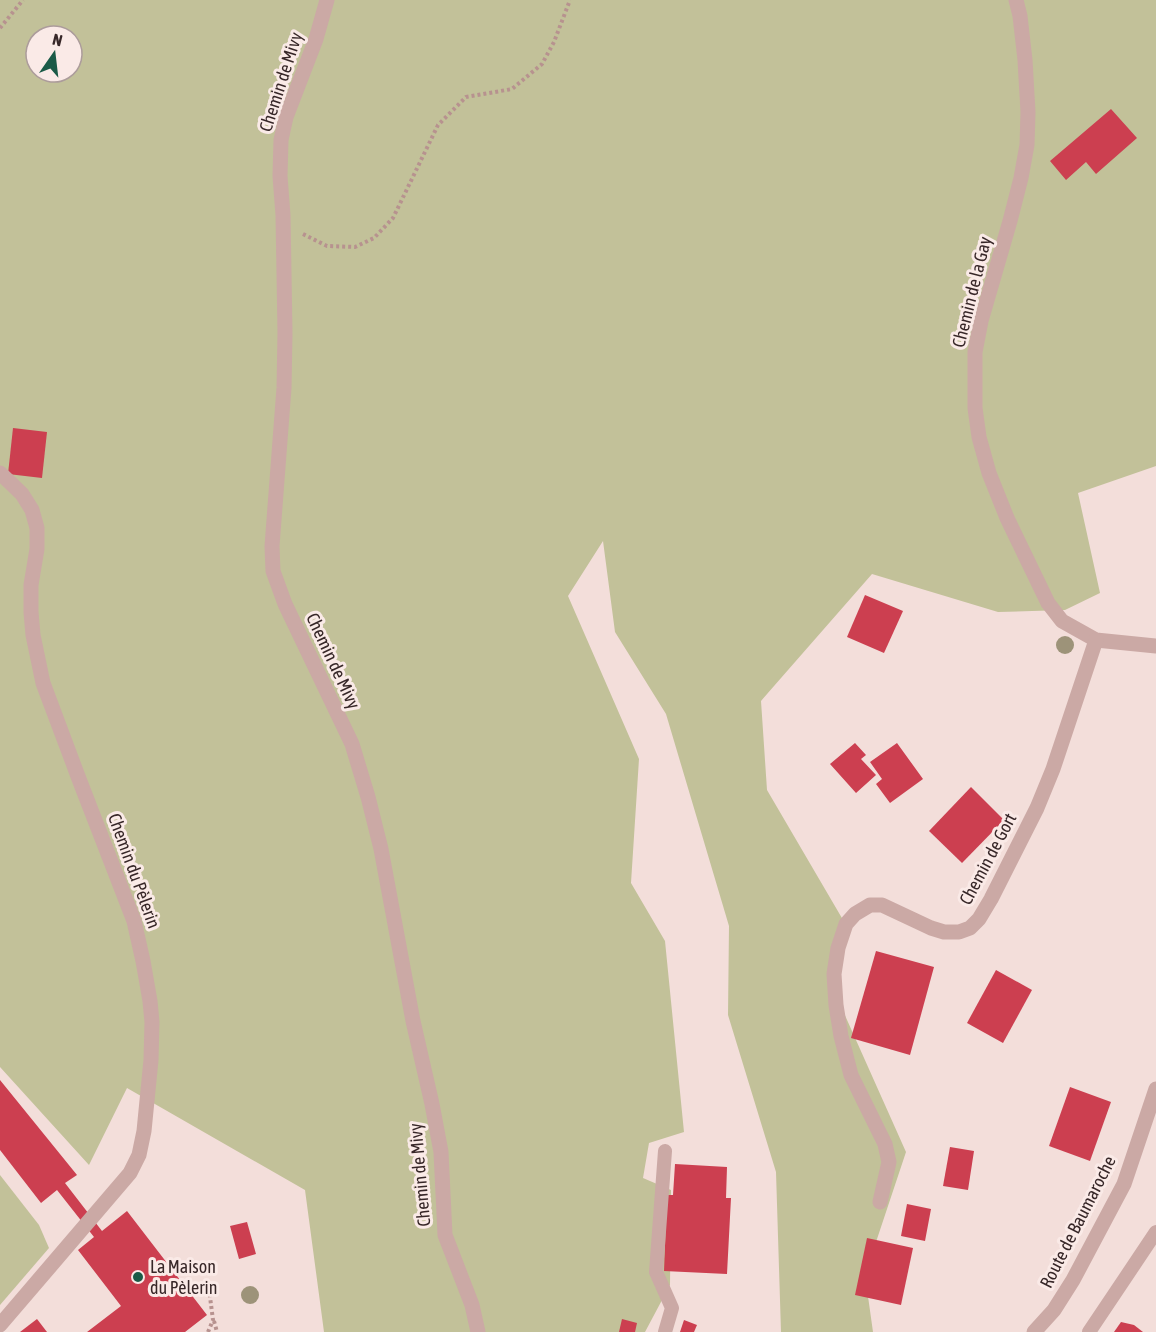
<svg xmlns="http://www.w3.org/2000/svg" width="1156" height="1332" viewBox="0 0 1156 1332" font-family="'Asap Condensed',sans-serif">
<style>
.green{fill:#c2c199;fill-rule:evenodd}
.building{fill:#cc3f50}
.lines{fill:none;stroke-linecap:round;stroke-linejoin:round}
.path{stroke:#b7928f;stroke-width:4;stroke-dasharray:3 3;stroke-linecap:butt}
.service{stroke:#cba9a5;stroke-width:14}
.minor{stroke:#cba9a5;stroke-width:15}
.tertiary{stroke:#cba9a5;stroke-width:15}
.tree{fill:#9d9379}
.poi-dot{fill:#1a5a47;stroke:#faeae7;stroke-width:2}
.labels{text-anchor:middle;stroke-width:6;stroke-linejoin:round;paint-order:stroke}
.street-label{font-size:18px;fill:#372728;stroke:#faeae7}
.poi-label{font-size:18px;fill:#372728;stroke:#faeae7;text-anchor:start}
</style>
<rect width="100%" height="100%" fill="#f3deda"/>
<!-- green -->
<g class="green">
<path d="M0,0H1156V466L1078,493L1100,593L1065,610L998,612L872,574L761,701L767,790L846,925L835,993L906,1152L865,1275L873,1332H781L776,1172L728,1015L729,926L666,714L615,632L603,541L568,596L639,759L631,883L665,941L684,1132L649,1143L643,1178L671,1190L670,1285L645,1332H324L305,1190L127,1088L89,1165L0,1067ZM36,36H72V72H36Z"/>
<path d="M0,1175L39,1225L49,1248L0,1305Z"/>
</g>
<!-- building -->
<g class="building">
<path d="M1111,109L1137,138L1096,174L1086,162L1066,180L1050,161Z"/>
<path d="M13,428L47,432L42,478L8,474Z"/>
<path d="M865,595L903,611L884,653L847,637Z"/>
<path d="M855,743L866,755L861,759L876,775L856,793L830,764Z"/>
<path d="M897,743L923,779L890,803L876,784L882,779L870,762Z"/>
<path d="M971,787L1004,820L962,863L929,831Z"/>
<path d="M876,951L934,967L910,1055L851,1038Z"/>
<path d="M996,970L1032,990L1003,1043L967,1023Z"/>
<path d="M0,1080L77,1175L65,1183L102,1231L127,1211L207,1315L185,1332H87L121,1306L78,1250L94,1237L57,1190L41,1203L0,1150Z"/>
<path d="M1070,1087L1111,1102L1090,1161L1049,1146Z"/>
<path d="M950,1147L974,1151L968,1190L943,1186Z"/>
<path d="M675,1164L727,1167L726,1198H731L727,1274L664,1271L667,1195H673Z"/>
<path d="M907,1204L931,1209L925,1241L901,1236Z"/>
<path d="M247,1222L256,1254L239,1259L230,1226Z"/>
<path d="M867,1238L913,1248L901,1305L855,1295Z"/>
<path d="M37,1319L47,1332H20Z"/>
<path d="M622,1319L637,1323L635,1332H619Z"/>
<path d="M684,1320L697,1325L694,1332H680Z"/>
<path d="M1121,1322L1134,1325L1143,1332H1114Z"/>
</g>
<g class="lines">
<!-- path -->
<g class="path">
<path d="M0,28L23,0"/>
<path d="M303,234L327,246L355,247L374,238L393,218L438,125L466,97L512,89L542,64L554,42L570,0"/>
<path d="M214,1321L217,1332"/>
<path d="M208,1332L213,1320L209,1289"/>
</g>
<!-- service -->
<g class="service">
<path d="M665,1332L672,1308L656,1272L665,1151"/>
<path d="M1089,1332L1156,1232"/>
</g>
<!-- minor -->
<g class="minor">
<path d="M327,0L316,39L286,117L281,140L280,176L283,215L285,333L284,388L272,546L273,571L285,604L352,744L368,797L381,849L413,1021L432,1104L441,1152L445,1235L472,1305L478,1332"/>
<path d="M1016,0L1020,16L1025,60L1028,112L1027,145L1021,178L1010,221L981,321L975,352V408L979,437L989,473L1007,518L1048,603L1062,621L1096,640L1156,646"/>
<path d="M0,473L22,494L32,510L37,528V549L31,585V612L33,635L43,683L79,779L134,921L143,961L150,1001L152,1022L151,1060L144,1131L139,1155L130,1173L0,1325"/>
<path d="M880,1202L889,1162L885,1144L851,1075L841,1036L836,1005L834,974L838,948L846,924L855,914L870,905H882L931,928L944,932H959L970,928L979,919L991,899L1037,808L1053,769L1096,640"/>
</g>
<!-- tertiary -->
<path class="tertiary" d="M1034,1332L1054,1310L1073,1280L1124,1184L1156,1089"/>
</g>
<!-- trees -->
<g class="tree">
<circle cx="1065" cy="645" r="9"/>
<circle cx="250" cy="1295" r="9"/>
</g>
<!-- markers -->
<circle class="poi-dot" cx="138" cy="1277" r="6"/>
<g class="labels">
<!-- street labels -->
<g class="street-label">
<text transform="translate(281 82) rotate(-72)" y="6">Chemin de Mivy</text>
<text transform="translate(972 292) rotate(-76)" y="6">Chemin de la Gay</text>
<text transform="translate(333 661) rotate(65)" y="6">Chemin de Mivy</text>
<text transform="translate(988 859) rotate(-62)" y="6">Chemin de Gort</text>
<text transform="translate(134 871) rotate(70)" y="6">Chemin du Pèlerin</text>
<text transform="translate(420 1175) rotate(-95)" y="6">Chemin de Mivy</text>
<text transform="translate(1078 1222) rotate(-63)" y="6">Route de Baumaroche</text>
</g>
<!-- poi labels -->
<g class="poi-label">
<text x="150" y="1273">La Maison<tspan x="150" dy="21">du Pèlerin</tspan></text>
</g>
</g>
<!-- north arrow -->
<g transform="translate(54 54) rotate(14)"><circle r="28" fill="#faeae7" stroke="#ac9c9b" stroke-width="1.5"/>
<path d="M0-4.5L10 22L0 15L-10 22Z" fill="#1a5a47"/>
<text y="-9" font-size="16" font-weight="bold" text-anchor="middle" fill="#372728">N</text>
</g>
</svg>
